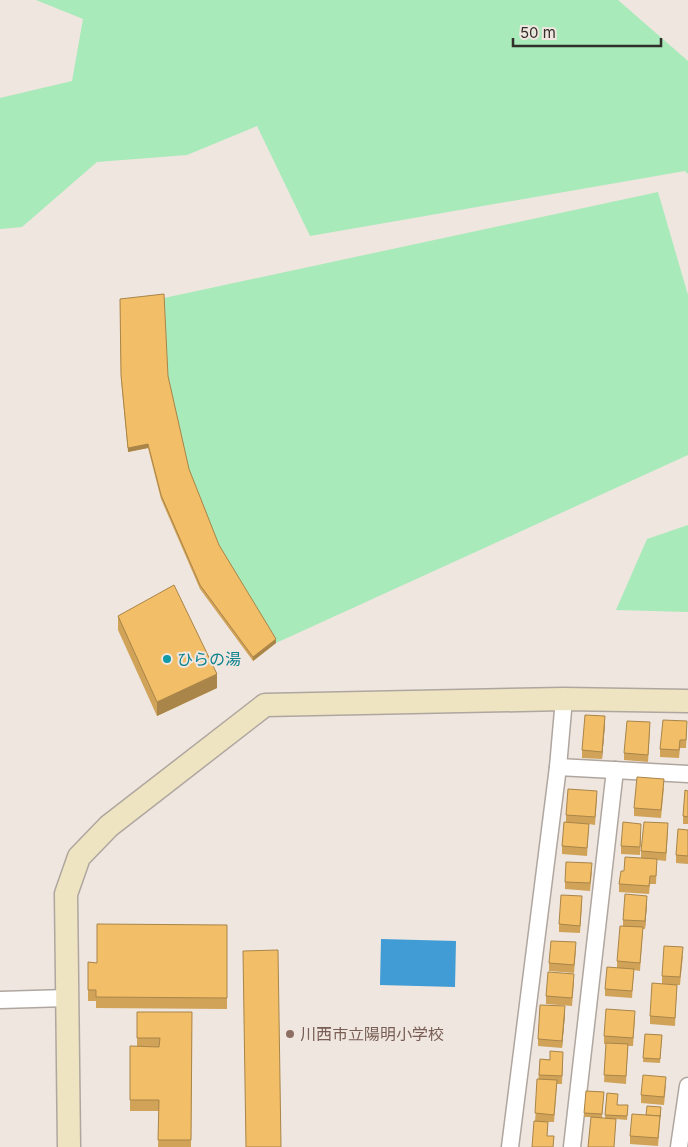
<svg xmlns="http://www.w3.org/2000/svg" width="688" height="1147" viewBox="0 0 688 1147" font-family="Inter,'Noto Sans JP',sans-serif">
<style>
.green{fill:#a8eab9}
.water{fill:#419cd5}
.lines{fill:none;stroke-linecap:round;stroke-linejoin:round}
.street-casing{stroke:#afa69f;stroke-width:19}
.secondary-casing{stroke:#afa69f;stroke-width:25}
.street{stroke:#fff;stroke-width:16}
.secondary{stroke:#eee4c1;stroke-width:22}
.wall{fill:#d0a359}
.shaded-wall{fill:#a98549}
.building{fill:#f2be68;stroke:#a98549}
.culture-dot{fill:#0f9aa8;stroke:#efe6df;stroke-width:2}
.education-dot{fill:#8d6e63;stroke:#efe6df;stroke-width:2}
.labels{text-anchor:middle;stroke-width:4;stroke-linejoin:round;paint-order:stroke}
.culture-label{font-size:16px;fill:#0d838f;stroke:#efe6df;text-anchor:start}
.education-label{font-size:16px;fill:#785e54;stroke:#efe6df;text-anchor:start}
</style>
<rect width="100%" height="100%" fill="#efe6df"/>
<!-- green -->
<g class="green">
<path d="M36,0H618L688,61V174L685,171L310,236L257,126L187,155L97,162L22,227L0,229V98L72,81L83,19Z"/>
<path d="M658,192L688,295V455L276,643L219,549L189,473L168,380L164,298Z"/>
<path d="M688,525V612L616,610L647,539Z"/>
</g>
<!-- water -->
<path class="water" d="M381,939L456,941L455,987L380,985Z"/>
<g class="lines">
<!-- street casing -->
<g class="street-casing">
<g id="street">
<path d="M558,767L688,774"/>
<path d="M0,1000L67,998"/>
<path d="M510,1147L558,767L564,699"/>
<path d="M572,1147L615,770"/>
<path d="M679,1147L688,1086"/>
</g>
</g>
<!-- secondary casing -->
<g class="secondary-casing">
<path id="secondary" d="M69,1147L66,894L79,857L109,826L265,705L564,699L688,701"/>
</g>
<!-- street -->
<use href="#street" class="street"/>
<!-- secondary -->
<use href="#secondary" class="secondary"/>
</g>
<!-- wall -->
<g class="wall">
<path d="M120,299L168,376L189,469L219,545L276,643L253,661L200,589L161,499L148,448L128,452L121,379Z"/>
<path d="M118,616L217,688L157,716L118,630Z"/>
<path d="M605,724L602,759L582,758V750Z"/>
<path d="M687,729L686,748H680L679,758L660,757V749Z"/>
<path d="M650,730L648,762L624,760V753Z"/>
<path d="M664,787L661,818L634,816V808Z"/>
<path d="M688,791V824H683V816Z"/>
<path d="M597,798L595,825L589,824L587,856L562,854V846L566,823V815Z"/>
<path d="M688,830V864L676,863V855Z"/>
<path d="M668,831L666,861L657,860L656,884H650L649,894L619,892V884L624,871L641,858V851Z"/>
<path d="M641,832L640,855L621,854V846Z"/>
<path d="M592,871L590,891L565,889V882Z"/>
<path d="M647,903L645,929H643L640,971L634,970L632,998L605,996V989L617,968V961L623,926V920Z"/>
<path d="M582,904L580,933L559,932V924Z"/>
<path d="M227,925V1009L96,1008V1001H88V962L97,963Z"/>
<path d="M576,950L574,973L549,971V963Z"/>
<path d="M683,955L680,985H677L675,1026L650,1024V1016L662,984V976Z"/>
<path d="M574,982L572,1006L546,1004V996Z"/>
<path d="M137,1012H192L191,1147H158L159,1111H130V1046L137,1047Z"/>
<path d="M565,1014L562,1048L538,1046V1039Z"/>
<path d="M635,1018L633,1046H628L626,1084L604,1082L606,1044H604V1036Z"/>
<path d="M645,1034L662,1035L660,1063L643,1062Z"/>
<path d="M540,1059L563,1060L562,1084H557L554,1122H548L547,1136H554L553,1147H532L535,1121Z"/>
<path d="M666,1085L664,1105L641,1103V1095Z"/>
<path d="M586,1091L604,1092L602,1118H605L607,1093L618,1105L628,1109L627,1120L616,1119L614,1147H588L591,1117H584Z"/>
<path d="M661,1111L658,1146L630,1144V1136L646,1115Z"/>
</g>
<!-- shaded-wall -->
<g class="shaded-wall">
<path d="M148,444V448L128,452V448Z"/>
<path d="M276,639V643L253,661V657Z"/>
<path d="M217,674V688L157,716V702Z"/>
<path d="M605,716V724L602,759V752Z"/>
<path d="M647,896V903L645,929V921Z"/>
<path d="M565,1006V1014L562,1048V1041Z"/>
</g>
<!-- building -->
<g class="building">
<path d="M164,294L168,376L189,469L219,545L276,639L253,657L200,585L161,495L148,444L128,448L121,375L120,299Z"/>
<path d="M174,585L217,674L157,702L118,616Z"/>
<path d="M585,715L605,716L602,752L582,750Z"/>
<path d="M663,720L687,721L686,740H680L679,750L660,749Z"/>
<path d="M627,721L650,722L648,755L624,753Z"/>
<path d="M637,777L664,779L661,810L634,808Z"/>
<path d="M568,789L597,791L595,817L566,815Z"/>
<path d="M685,790L688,791V817L683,816Z"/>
<path d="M564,822L589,824L587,848L562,846Z"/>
<path d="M623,822L641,824L640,847L621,846Z"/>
<path d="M644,822L668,823L666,853L641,851Z"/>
<path d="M678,829L688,830V856L676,855Z"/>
<path d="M625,857L657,859L656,876H650L649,886L619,884L621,871H624Z"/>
<path d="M566,862L592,863L590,883L565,882Z"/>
<path d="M625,894L647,896L645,921L623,920Z"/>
<path d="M561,895L582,896L580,926L559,924Z"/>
<path d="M97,924L227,925V998L96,997V990H88V962L97,963Z"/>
<path d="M620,926L643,927L640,963L617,961Z"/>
<path d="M551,941L576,942L574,965L549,963Z"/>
<path d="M664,946L683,947L680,977L662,976Z"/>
<path d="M278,950L281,1147H246L243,951Z"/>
<path d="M607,967L634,969L632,991L605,989Z"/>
<path d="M548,972L574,974L572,998L546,996Z"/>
<path d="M652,983L677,985L675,1018L650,1016Z"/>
<path d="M540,1005L565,1006L562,1041L538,1039Z"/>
<path d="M606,1009L635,1011L633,1038L604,1036Z"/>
<path d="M137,1012H192L191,1140H158L159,1100H130V1046L159,1047L160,1038H137Z"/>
<path d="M645,1034L662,1035L660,1059L643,1058Z"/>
<path d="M606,1043L628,1044L626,1076L604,1075Z"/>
<path d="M550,1051L563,1052L562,1076L539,1075L540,1059L550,1060Z"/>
<path d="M643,1075L666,1077L664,1097L641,1095Z"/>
<path d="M537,1079L557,1080L554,1115L535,1113Z"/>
<path d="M586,1091L604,1092L602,1114L584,1113Z"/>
<path d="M607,1093L618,1094L617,1105H628L627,1116L605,1115Z"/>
<path d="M647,1106L661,1107L660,1117V1116L646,1115Z"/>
<path d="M632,1114L660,1116L658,1138L630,1136Z"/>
<path d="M591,1117L616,1119L614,1147H588Z"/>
<path d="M534,1121L548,1122L547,1136H554L553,1147H532Z"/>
</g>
<!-- markers -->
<circle class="culture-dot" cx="167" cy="659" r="5"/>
<circle class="education-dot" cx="290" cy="1034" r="5"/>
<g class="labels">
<!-- culture labels -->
<g class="culture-label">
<text x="177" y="665">ひらの湯</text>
</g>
<!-- education labels -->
<g class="education-label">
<text x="300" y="1040">川西市立陽明小学校</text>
</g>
</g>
<!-- scale -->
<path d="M513 38v8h148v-8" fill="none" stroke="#322e2b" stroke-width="2.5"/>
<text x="520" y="38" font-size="15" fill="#322e2b" stroke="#efe6df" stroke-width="4" paint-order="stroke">50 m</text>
</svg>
